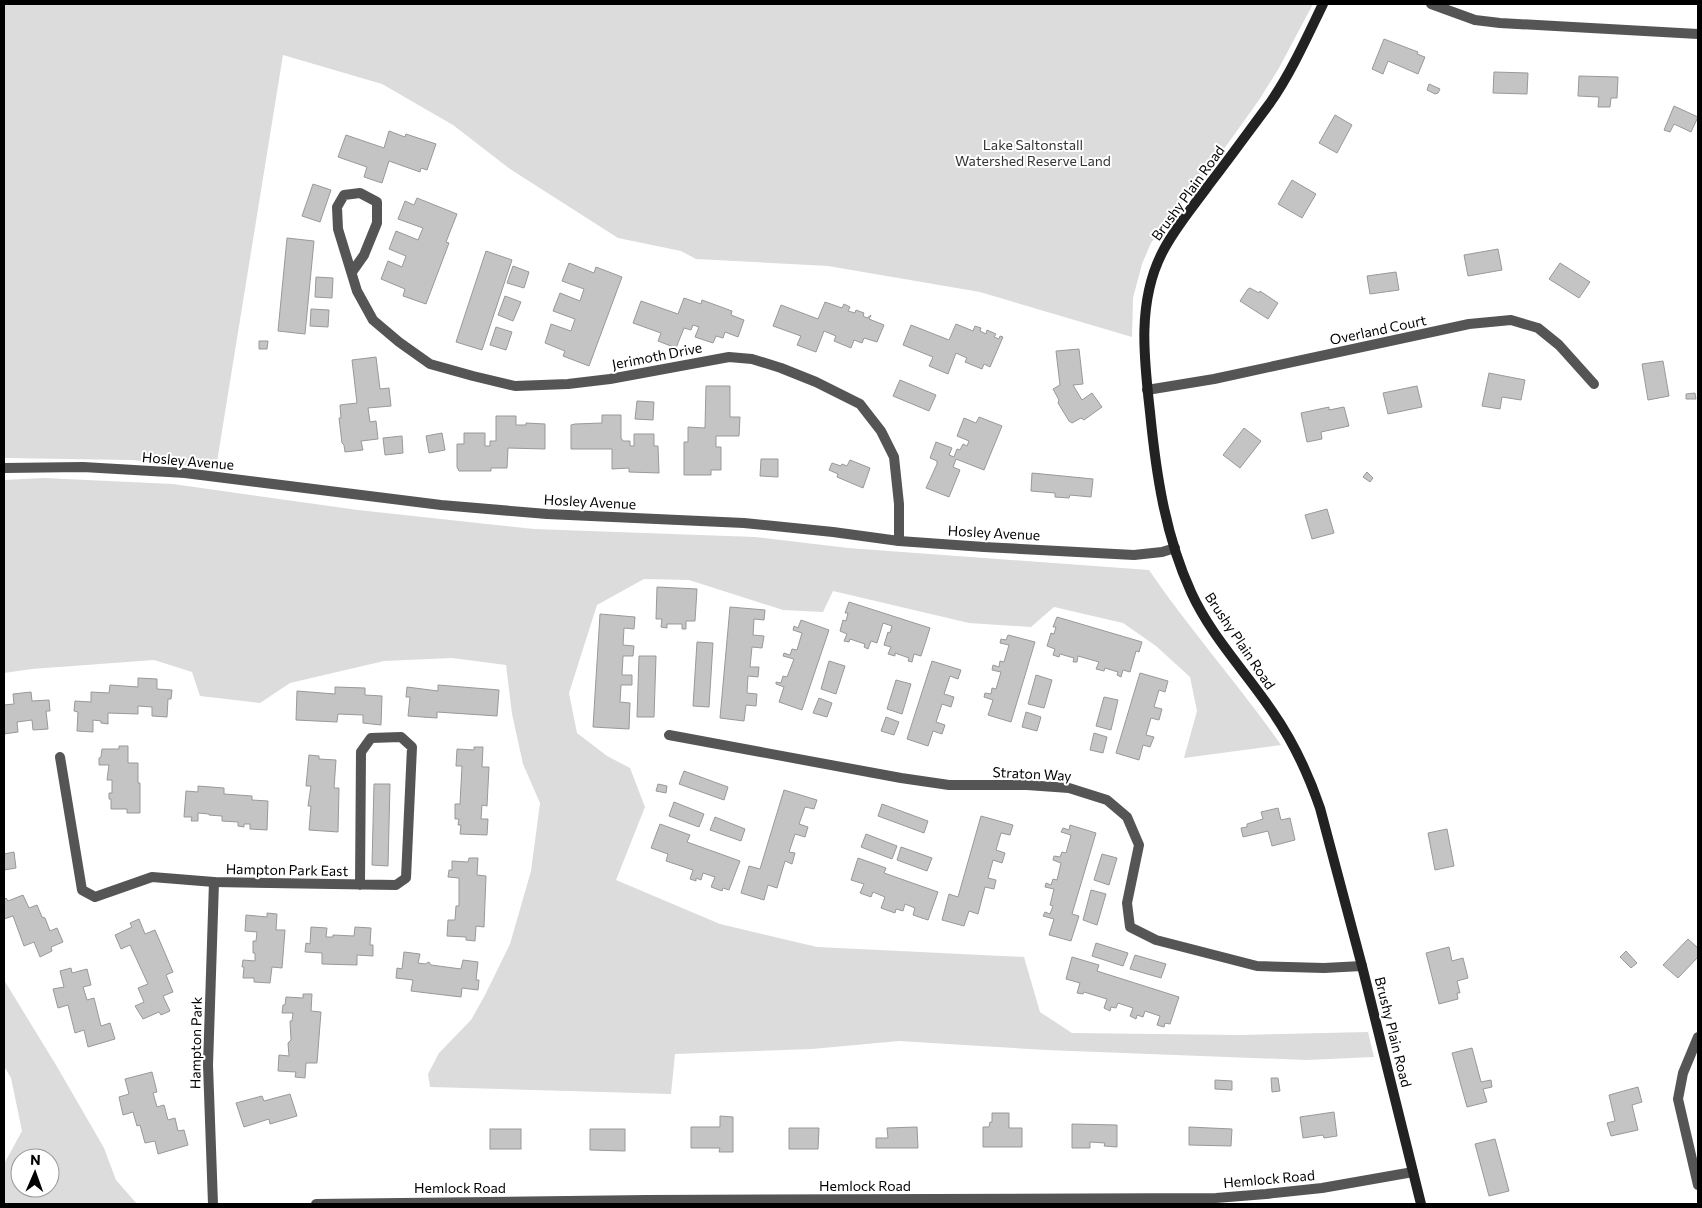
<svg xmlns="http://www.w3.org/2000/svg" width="1702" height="1208" viewBox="0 0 1702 1208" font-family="Commissioner,sans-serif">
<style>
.green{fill:#dcdcdc;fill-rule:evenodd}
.building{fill:#c4c4c4;stroke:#999}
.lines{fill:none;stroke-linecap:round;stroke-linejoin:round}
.street{stroke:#555;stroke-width:10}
.secondary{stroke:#222;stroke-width:10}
.labels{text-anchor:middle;stroke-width:4;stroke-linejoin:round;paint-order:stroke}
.park-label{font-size:14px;fill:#333;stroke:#fff}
.street-label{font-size:14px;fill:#000;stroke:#fff}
</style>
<rect width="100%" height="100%" fill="#fff"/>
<!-- green -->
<g class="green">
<path d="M4,4H1313L1279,68L1259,100L1229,142L1151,243L1142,264L1133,298L1132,337L980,292L828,266L696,259L681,251L618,238L510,169L453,125L382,84L283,55L216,468L132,460L4,458Z"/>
<path d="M44,478L173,484L358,510L534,529L755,537L848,548L1149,570C1190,630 1239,685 1281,745L1184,758L1197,711L1190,677L1156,646L1123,623L1054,607L1031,627L969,623L833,591L823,612L783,610L689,580L644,579L597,605L569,693L577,733L607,756L630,768L645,807L616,880L720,924L817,947L1024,957L1040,1012L1072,1033L1240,1035L1368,1032L1374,1057L1306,1060L1046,1050L899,1041L812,1049L675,1054L671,1094L430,1087L428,1074L439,1053L471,1020L485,995L510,944L531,871L540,803L523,764L512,714L506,665L452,658L384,661L290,683L260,703L200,696L192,672L154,660L32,669L4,673V480Z"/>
<path d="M4,980L56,1065L104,1148L116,1180L137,1204H4V1164L22,1131L11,1078L4,1066ZM20,1158H50V1188H20Z"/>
</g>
<!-- building -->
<g class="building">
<path d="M1384,39L1418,52L1417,54L1425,57L1418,74L1388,61L1383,74L1372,69Z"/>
<path d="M1494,72L1528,73L1527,94L1493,93Z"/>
<path d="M1579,76L1618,77L1617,98H1611L1610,107H1598L1599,97L1578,96Z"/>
<path d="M1429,84L1440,89L1438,93L1435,94L1427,90Z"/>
<path d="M1674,106L1698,117L1691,132L1674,124L1670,132L1664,130Z"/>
<path d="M1335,115L1352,125L1337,153L1319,143Z"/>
<path d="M389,131L405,137L406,134L436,144L427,170L421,168L420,172L389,161L382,183L364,177L367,167L338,157L346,135L384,148Z"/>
<path d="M1292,180L1316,194L1302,218L1278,204Z"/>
<path d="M313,184L331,190L320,222L302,216Z"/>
<path d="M417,198L457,214L446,242L449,243L426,304L403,296L405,289L381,279L388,261L402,267L406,256L389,249L396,231L418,240L423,228L398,219L405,201L414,205Z"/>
<path d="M287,238L314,241L305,334L278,331Z"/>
<path d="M1498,249L1502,270L1468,276L1464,255Z"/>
<path d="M486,251L512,260L482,350L456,342Z"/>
<path d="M569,263L594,273L596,267L622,277L589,366L563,356L565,351L545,343L551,324L571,331L575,319L553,311L560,293L580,301L584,289L562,281Z"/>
<path d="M1560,263L1590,282L1579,298L1549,279Z"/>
<path d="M513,266L529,272L524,288L507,283Z"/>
<path d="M1396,272L1399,290L1370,294L1367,276Z"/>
<path d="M316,277L333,278L332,298L315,297Z"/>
<path d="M1250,288L1259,293L1260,291L1278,303L1268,319L1240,301L1248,289Z"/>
<path d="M505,296L521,302L513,321L498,315Z"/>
<path d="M684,298L701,304L702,300L732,311L731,315L744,320L738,337L725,332L723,338L716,336L713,343L695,337L699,327L693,325L691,330L684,328L676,348L658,341L661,333L633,323L641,301L678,314Z"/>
<path d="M825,302L842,308L844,304L850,307L848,311L855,313L856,310L864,313L863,316L867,318L871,315L869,319L884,325L877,342L864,338L862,343L854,340L851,348L834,341L836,336L824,331L816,352L797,345L801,336L773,326L781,305L818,319Z"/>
<path d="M311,309L329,310L328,327L310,326Z"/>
<path d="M956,324L973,331L975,326L981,328L980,331L986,334L987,330L996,334L994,337L999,339L1000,336L1003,337L990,367L984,364L982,369L965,362L967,358L956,353L948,374L929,366L933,357L903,345L911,325L949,340Z"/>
<path d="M496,327L512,332L506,350L490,345Z"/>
<path d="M259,341H268L267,349H259Z"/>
<path d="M1079,349L1083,384L1073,385L1082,400L1092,393L1102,407L1084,420L1081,418L1072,423L1069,421L1058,403L1059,400L1053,389L1060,385L1056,351Z"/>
<path d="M376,357L380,389L389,388L391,406L368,408L370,422L376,421L378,439L361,441L363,450L345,452L344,445L342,443L339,418H341L340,405L357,403L352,360Z"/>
<path d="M1663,361L1669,396L1648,400L1642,364Z"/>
<path d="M1489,373L1525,380L1521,400L1502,397L1500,409L1482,406Z"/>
<path d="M900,380L936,395L929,411L893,396Z"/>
<path d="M706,386H730V417H740L739,436H716V447H721V470H711V475H684V442H688V427L705,428Z"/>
<path d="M1417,386L1422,407L1388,414L1383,393Z"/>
<path d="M1695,393L1696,399H1686V394Z"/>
<path d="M637,401L654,402L653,420L635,419Z"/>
<path d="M1329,407V410L1344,407L1349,426L1321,432L1322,439L1307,442L1301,413Z"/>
<path d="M602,415H621V438L623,441H630V446H634V434H654V446H658L659,473L629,472V468L612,469V449H571V425L575,424L602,423Z"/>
<path d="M496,416H516V425H526V423L545,424V449L508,448L507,468H491V471H459L457,467V444H464V433H485V446H490V441H496Z"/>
<path d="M979,417L1002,426L984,470L956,459L953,467L960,470L949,497L926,488L937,464V461L930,458L936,442L952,448L949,455L954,457L957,449L960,450L963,444L967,446L969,441L957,436L964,418L976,423Z"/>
<path d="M1244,428L1261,441L1240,468L1223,455Z"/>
<path d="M442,433L445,450L429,453L426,436Z"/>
<path d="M402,436L403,453L385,455L383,438Z"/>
<path d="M761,459H778V477L760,476Z"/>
<path d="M850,460L870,468L863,488L837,477L838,474L829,470L832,463L841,466L842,464L847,466Z"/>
<path d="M1367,472L1373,478L1370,482L1363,477Z"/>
<path d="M1032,473L1093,479L1091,497L1070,495L1069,498L1055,497V493L1031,491Z"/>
<path d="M1327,509L1334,533L1312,539L1305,515Z"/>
<path d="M657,587L697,589L695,621H686V629H682V624H667V628L661,627L662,619H656Z"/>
<path d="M849,602L930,628L921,656L914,654L912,662L908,661L909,658L895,653V656L888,654L891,647L884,645L888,632L890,633L892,626L883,623L877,643L871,641L868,649L864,647L865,644L850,639L849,642L844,641L847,634L840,631L843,620L846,621L848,613H845Z"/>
<path d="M730,607L765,610L764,620L754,619L753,635L764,636L762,648L752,647L750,667H759L758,677L748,676L747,693L757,694L756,706L746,705L744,721L720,718Z"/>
<path d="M600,614L635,617L634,629L624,628L623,645L634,646L633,656H623L622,675H632V685H621L620,702L630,703L629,729L593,727Z"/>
<path d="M1057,617L1142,642L1139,652L1136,651L1130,672L1123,670L1121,677L1117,675L1118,672L1105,668L1104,671L1096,669L1099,662L1078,656L1077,662H1073L1074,658L1060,654L1059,657L1053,655L1055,649L1047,646L1051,633L1054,634L1056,627H1053Z"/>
<path d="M801,620L829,630L802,710L779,702L784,687L776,684V682L781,683L783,676L787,677L794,659L783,656L784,653L790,655L792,649L797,650L802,633L793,630L794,626L798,628Z"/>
<path d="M1008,635L1035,642L1011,722L988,715L993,700L984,697L985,693L991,694L992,688L996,689L1001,672L992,670L993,665L999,667L1000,661L1004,662L1009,645L1000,643L1001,639L1006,640Z"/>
<path d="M697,642L713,643L709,707L693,706Z"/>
<path d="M639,656H656L654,717H637Z"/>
<path d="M829,661L845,666L836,694L821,689Z"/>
<path d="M932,661L961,670L958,679L950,676L944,694L954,697L951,707L942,704L936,722L945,725L942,734L933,731L928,746L907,739Z"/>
<path d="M1140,673L1168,681L1165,692L1159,690L1154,707L1162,709L1159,720L1151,718L1146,735L1154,737L1150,747L1143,745L1139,760L1116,753Z"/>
<path d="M1036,675L1052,680L1044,708L1028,704Z"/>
<path d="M138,678L157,679V689L172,690L171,699H168L167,717L152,716V707L138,706V714L108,713V724L101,723V721L93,720V732L77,731L78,712L74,711L75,701L91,702V692L109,693L110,685L138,687Z"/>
<path d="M896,680L911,684L902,714L887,709Z"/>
<path d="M438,685L499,690L497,716L437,712V718L408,716L410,697H406L407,687L438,691Z"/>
<path d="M335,687L365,688V695L382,696L381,725L363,723V715L338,714L337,722L296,720L297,691L335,694Z"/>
<path d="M31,692L32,701L49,700L50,711H46L48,729L33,730L32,720L17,722L18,732L4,734V705L14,704L13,694Z"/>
<path d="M1104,697L1118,700L1111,730L1096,726Z"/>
<path d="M819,698L832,703L827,717L813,713Z"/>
<path d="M1026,712L1041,717L1037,731L1022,727Z"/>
<path d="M886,717L899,722L894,735L881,731Z"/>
<path d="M1094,733L1107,737L1103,753L1090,750Z"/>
<path d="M119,746H128V763H138V783H140V813H127V809H111V799H109V793H112V780H107L109,765H99V758L101,757L102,749H119Z"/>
<path d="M474,747H483L482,767H489L487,806L482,805L481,819H488L487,835L460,834L461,825H458L459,819H455V804H460L462,766H456L457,749L474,750Z"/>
<path d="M309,755L319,756V759L336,760L334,788H339L338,832L309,830L311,806H308L311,786H306Z"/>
<path d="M684,771L728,787L724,800L679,784Z"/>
<path d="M374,784H390L388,866L372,865Z"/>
<path d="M658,784L667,786L666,793L656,791Z"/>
<path d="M198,786L224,788V794L252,796V800L268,801L267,830L250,829V824H244V827L238,826V822L222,821V816L209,815V814L198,813V821H191L192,817H184L186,791L198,792Z"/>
<path d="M784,790L817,800L814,809L805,807L799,824L808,827L805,837L795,834L789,852L795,853L792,864L785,861L777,888L768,885L764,900L741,893L749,866L760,869Z"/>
<path d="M674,802L704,814L699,827L669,816Z"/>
<path d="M882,804L928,821L924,833L878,816Z"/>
<path d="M1278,808L1281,820L1290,818L1295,840L1272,846L1268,831L1243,837L1241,828L1247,827V824L1263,819L1261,812Z"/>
<path d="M981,816L1013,825L1010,835L1001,833L996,850L1005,853L1002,863L993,860L988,878L996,880L994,889L985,887L978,914L969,911L964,926L942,920L949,894L958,897Z"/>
<path d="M715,817L745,829L741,841L710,830Z"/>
<path d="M660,824L690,835L687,842L740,861L729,890L723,888L722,891L711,887L715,877L703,873L701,880L696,878V881L690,879L693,870L666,861L668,854L651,848Z"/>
<path d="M1070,825L1096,833L1072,914L1079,916L1071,941L1049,935L1054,919L1043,916L1045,912L1050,914L1053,906L1050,905L1054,889L1045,887L1046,883L1051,885L1053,879L1057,880L1061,863L1053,860L1054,856L1060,857L1062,852L1066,853L1071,835L1061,832L1063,828L1069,830Z"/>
<path d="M1447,829L1454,866L1435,870L1428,833Z"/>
<path d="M866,834L897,846L892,859L861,847Z"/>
<path d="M901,847L932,858L927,871L897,860Z"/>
<path d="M14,852L16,868L4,870V854Z"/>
<path d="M1102,854L1117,858L1109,885L1094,880Z"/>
<path d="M469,858H478L477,875L486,876L484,927L476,926L475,941L466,940V937L447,936L448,920H455L456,906H459V878L448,877L449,870H452V861L468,862Z"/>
<path d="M858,858L886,868L884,873L938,892L928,920L913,915L915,908L905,904L903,911L896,909L895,913L881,908L885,897L873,892L871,897L860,893L864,884L851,880Z"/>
<path d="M1091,890L1106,894L1097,925L1083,920Z"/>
<path d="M23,895L29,908L37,905L42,917L45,918L50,931L57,928L63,942L51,947L52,951L40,957L34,942L24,946L13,916L4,919V900L6,898L8,901Z"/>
<path d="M267,913L277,914L276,930H285L282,968L272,967L270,983L254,982V978H243L244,967H242L243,960L255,961V953H253V941H256L257,932L245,931L246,915L267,917Z"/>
<path d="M139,919L145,934L155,930L173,972L166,975L173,992L163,996L170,1011L161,1015L159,1012L143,1019L135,1006L144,1002L138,988L148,984L130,945L121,949L115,935L132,927L130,923Z"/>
<path d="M311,927L327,928L326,937H333V935L354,936L355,927L371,928L370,945H373V956L357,955V965L322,964V953L305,952L306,943L310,944Z"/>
<path d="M1688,939L1698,948V957L1678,978L1663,965Z"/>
<path d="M1096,943L1128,953L1123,966L1092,956Z"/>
<path d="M1449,947L1452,961L1463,958L1468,978L1457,981L1460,993H1457L1458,999L1439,1004L1426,953Z"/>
<path d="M1626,951L1637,963L1631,968L1620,957Z"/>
<path d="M404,952L420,954L418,963L425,964L429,962L431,965L461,969L463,960L478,962L476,980H479L478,990L462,988L461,997L411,991L413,980L396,978L397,968L402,969Z"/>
<path d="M1135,955L1166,964L1161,978L1130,969Z"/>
<path d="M1072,957L1099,965L1097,971L1179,997L1170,1024L1165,1023L1164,1027L1157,1025L1160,1016L1145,1011L1143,1017L1137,1015L1136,1019L1130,1016L1133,1008L1118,1003L1116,1008L1111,1007L1110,1011L1104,1008L1107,999L1084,992L1083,994L1077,993L1080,983L1066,979Z"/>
<path d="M71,968L72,973L87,969L91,985L83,987L87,1000L94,998L101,1026L110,1023L115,1039L88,1047L84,1030L75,1033L68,1005L58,1008L53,989L64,987L60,971Z"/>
<path d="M303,994H312L311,1011L321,1012L317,1063H306L305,1078L295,1077L296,1072L278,1071L279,1055L289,1056L288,1043L291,1040L290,1021H292L293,1013H282L283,1005H285L286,997L303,998Z"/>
<path d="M1472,1048L1481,1082L1491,1080L1492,1087L1483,1089L1487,1102L1467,1107L1452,1053Z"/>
<path d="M152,1072L157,1092L153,1093L157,1107L164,1105L168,1120L175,1118L178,1131L184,1130L188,1145L158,1154L155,1141L145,1143L140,1125L137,1126L133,1112L123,1115L119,1097L129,1094L125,1079Z"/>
<path d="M1271,1078H1278L1280,1091L1272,1092Z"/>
<path d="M1215,1080L1232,1081V1090L1215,1089Z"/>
<path d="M1638,1087L1642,1102L1632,1105L1638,1130L1611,1136L1607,1123L1615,1121L1609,1095Z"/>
<path d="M290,1094L297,1116L270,1124L269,1119L244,1127L236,1103L262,1096L264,1101Z"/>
<path d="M1334,1112L1337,1136L1324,1138L1323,1135L1303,1138L1300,1117Z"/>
<path d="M992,1113H1009V1128H1022V1147H983V1127H989L990,1122H992Z"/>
<path d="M720,1116L733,1117V1152H719L720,1148H691V1127H720Z"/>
<path d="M1072,1124L1117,1125V1147L1104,1146L1105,1143L1090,1142V1148H1072Z"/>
<path d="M917,1127L918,1148H876V1138H888L887,1128Z"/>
<path d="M1189,1127L1232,1129L1231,1146L1189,1145Z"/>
<path d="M789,1128H819L818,1149H789Z"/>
<rect x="490" y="1129" width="31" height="20"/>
<path d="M590,1129H625V1151L590,1150Z"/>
<path d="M1495,1139L1509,1191L1489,1196L1475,1144Z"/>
</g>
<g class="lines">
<!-- street -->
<g class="street">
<path d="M1431,4L1475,20L1500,23L1698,34"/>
<path d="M352,272L364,255L377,223V202L360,193L344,195L337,207L338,229L357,291L373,320L399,342L430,364L473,376L515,386L568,384L610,379L729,357L752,359L781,368L816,382L860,404L881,431L894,457L899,504V541"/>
<path d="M1147,390L1214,379L1469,324L1511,320L1538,328L1559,345L1594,384"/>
<path d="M4,468L83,467L185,473L441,505L547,514L744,523L833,532L899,541L984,547L1134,555L1162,552L1175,548"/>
<path d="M669,735L901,778L949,785H1027L1069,788L1107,800L1127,817L1139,845L1127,903L1130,927L1156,940L1257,966L1324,968L1362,966"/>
<path d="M60,757L82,890L95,897L152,877L214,882L396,885L406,878L412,747L401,737L371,738L361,752L360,885"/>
<path d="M1698,1037L1683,1073L1678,1099L1698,1185"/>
<path d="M213,1204L208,1065L214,882"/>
<path d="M316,1204L647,1200L1216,1198L1266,1194L1322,1188L1413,1172"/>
</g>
<!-- secondary -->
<path class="secondary" d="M1323,4C1307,37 1291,73 1270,103C1249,131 1229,159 1208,186C1192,208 1174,229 1162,253C1137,302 1144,359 1150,412C1156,473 1165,535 1191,592C1211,636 1245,671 1272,711C1293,741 1308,773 1320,808L1362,966L1421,1204"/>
</g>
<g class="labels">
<!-- park labels -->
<g class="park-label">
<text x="1033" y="150">Lake Saltonstall<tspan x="1033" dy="16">Watershed Reserve Land</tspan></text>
</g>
<!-- street labels -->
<g class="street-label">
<text transform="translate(1188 193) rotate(-54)" y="5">Brushy Plain Road</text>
<text transform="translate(1378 330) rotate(-12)" y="5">Overland Court</text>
<text transform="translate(657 356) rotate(-11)" y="5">Jerimoth Drive</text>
<text transform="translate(188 461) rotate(5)" y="5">Hosley Avenue</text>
<text transform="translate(590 502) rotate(3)" y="5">Hosley Avenue</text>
<text transform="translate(994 533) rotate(3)" y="5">Hosley Avenue</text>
<text transform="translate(1240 641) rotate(56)" y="5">Brushy Plain Road</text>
<text transform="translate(1032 774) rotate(3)" y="5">Straton Way</text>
<text transform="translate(287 870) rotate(1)" y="5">Hampton Park East</text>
<text transform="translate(1393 1032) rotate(76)" y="5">Brushy Plain Road</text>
<text transform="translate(196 1043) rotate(-89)" y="5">Hampton Park</text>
<text transform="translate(1269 1179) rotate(-5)" y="5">Hemlock Road</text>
<text x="865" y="1191">Hemlock Road</text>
<text x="460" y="1193">Hemlock Road</text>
</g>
</g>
<!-- border -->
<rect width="1702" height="1208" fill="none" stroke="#000000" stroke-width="10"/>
<!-- north arrow -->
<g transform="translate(35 1173) rotate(2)"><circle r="24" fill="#ffffff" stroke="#999999"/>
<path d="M0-4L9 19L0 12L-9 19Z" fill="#000000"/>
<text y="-8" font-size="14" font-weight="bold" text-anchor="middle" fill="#000000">N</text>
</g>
</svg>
